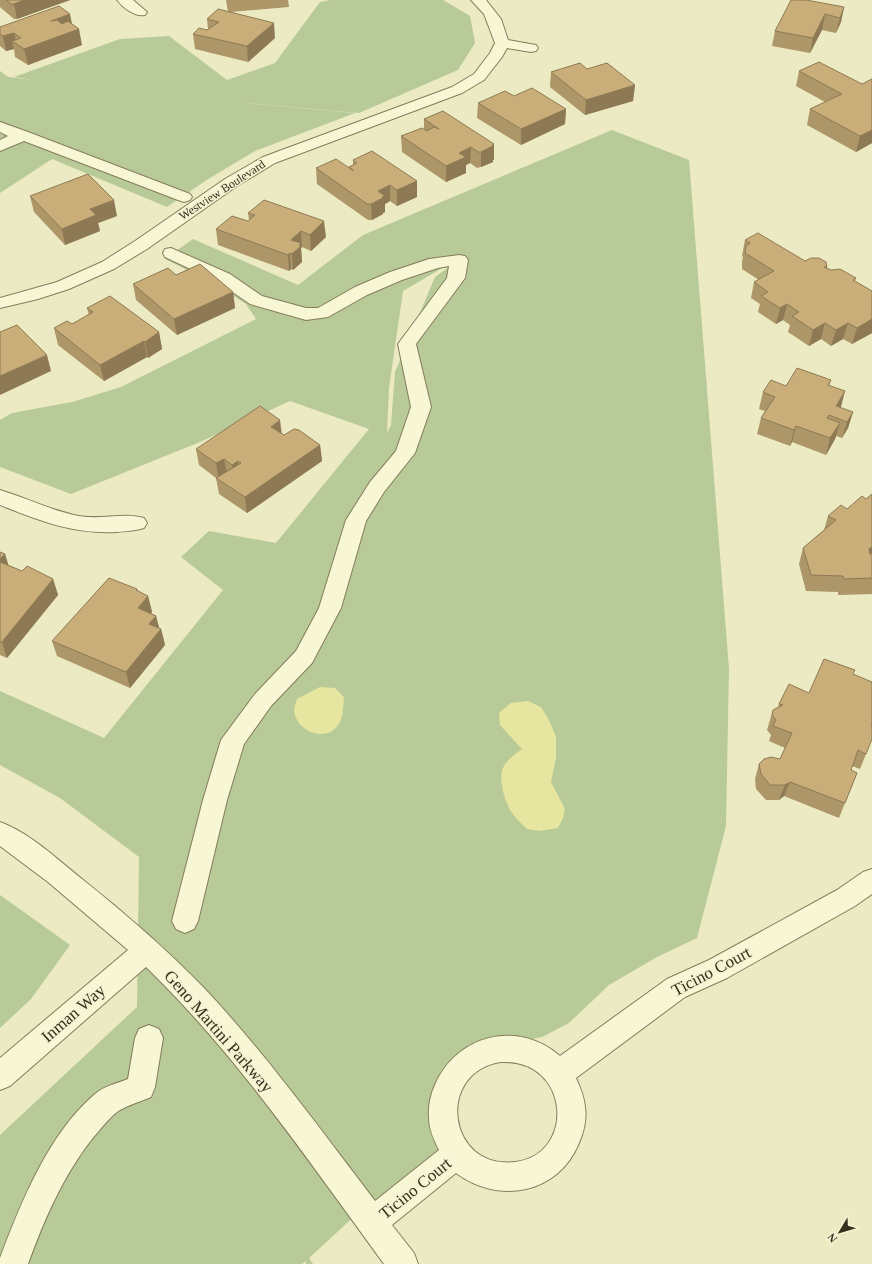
<svg xmlns="http://www.w3.org/2000/svg" width="872" height="1264" viewBox="0 0 872 1264" font-family="'Times New Roman',serif">
<style>
.green{fill:#b7ca97;fill-rule:evenodd}
.sand{fill:#e7e6a0}
.lines{fill:none;stroke-linecap:round;stroke-linejoin:round}
.minor-casing{stroke:#857c5a;stroke-width:2}
.minor{fill:#f7f6d5;fill-rule:evenodd}
.wall{fill:#ad9668}
.shaded-wall{fill:#8d7a55}
.building{fill:#c9ae79;stroke:#8d7a55}
.labels{text-anchor:middle;stroke-width:3;stroke-linejoin:round;paint-order:stroke}
.far-street-label{font-size:12px;fill:#362f1e;stroke:#f4f2d1}
.near-street-label{font-size:17px;fill:#362f1e;stroke:#f4f2d1}
</style>
<rect width="100%" height="100%" fill="#eceac2"/>
<!-- green -->
<g class="green">
<path d="M330,0H443L470,16L475,43L458,70L359,113L244,103L355,113L255,151L205,181L167,207L52,159L0,193V71L8,77L33,80L14,77L120,39L169,36L227,80L275,63L320,2Z"/>
<path d="M612,130L689,160L729,669L726,826L697,938L657,957L609,985L569,1023L542,1037L519,1042L486,1040L469,1045L443,1068L436,1088L447,1146L358,1213L309,1258L313,1264H306V1261L302,1264H0V1135L137,1007L139,857L60,798L0,765V691L104,738L223,590L181,557L209,531L276,543L369,429L290,401L200,442L71,494L0,467V420L12,413L72,402L121,387L256,319L246,304L211,282L165,259L193,239L298,285L363,235ZM468,253L435,277L395,372L391,425L387,433L389,388L403,291Z"/>
<path d="M0,895L70,945L31,999L0,1028Z"/>
</g>
<!-- sand -->
<g class="sand">
<path d="M320,687L335,688L344,697C343,705 344,714 340,722C329,744 297,733 294,711C294,707 296,703 297,699Z"/>
<path d="M528,701L541,707L549,720L556,737V758L551,782L565,809L563,818L558,828L539,831L527,829C522,824 516,819 512,813C505,803 497,777 504,766C508,759 515,754 522,749L500,725L499,713L511,703Z"/>
</g>
<g class="lines">
<!-- minor casing -->
<g class="minor-casing">
<g id="minor">
<path d="M117,0H133L147,12L145,15C135,17 123,8 117,0Z"/>
<path d="M471,0H486L501,19L508,40L536,45L538,48L536,51L531,52L507,48L502,57L484,80L462,93L275,163L237,186L147,249L114,269L69,289L38,299L0,308V298L57,282L102,262L135,241L225,179L263,157L452,87L474,74L490,53L495,43L484,14Z"/>
<path d="M0,122L28,132L190,194L192,197L190,200L184,202L178,200L24,141L0,151V140L8,136L0,132Z"/>
<path d="M171,248L230,274L262,296L306,308H318L355,287L390,272L429,259L459,255L465,256L468,260L465,278L416,344L431,407L415,453L384,492L366,521L341,608L312,663L271,706L244,744L227,800L198,921L194,929L185,933L176,929L172,921L203,800L221,740L255,694L296,651L319,608L346,520L370,482L396,451L411,407L398,344L447,278L449,266L438,268L402,280L367,295L328,317L306,320L250,304L218,282L165,257L163,253L165,249Z"/>
<path d="M0,490C27,498 52,511 79,516C101,520 124,512 144,518L147,523L144,528C135,531 126,531 117,532C71,534 41,521 0,505Z"/>
<path d="M0,822C30,833 57,859 82,879C125,913 166,949 204,988C266,1054 320,1129 375,1201L439,1150C434,1140 429,1129 429,1118C428,1107 430,1096 435,1085C456,1035 518,1019 560,1056L667,979L709,960L837,890L863,872L872,869V894L855,906L727,978L685,997L576,1078C580,1087 584,1096 585,1107C587,1119 584,1131 579,1143C558,1194 499,1205 456,1173L392,1225L414,1253L418,1264H384C310,1163 237,1055 146,967L10,1086L0,1090V1058L128,950L48,882L0,846ZM501,1062C571,1059 576,1155 515,1162C447,1170 435,1072 501,1062Z"/>
<path d="M149,1025L159,1029L163,1038L155,1087L151,1097C140,1102 127,1105 117,1112C108,1119 100,1130 92,1139C63,1176 44,1220 28,1264H0V1258C21,1202 49,1133 95,1094C104,1086 118,1083 128,1079L135,1038L139,1029Z"/>
</g>
</g>
<!-- minor -->
<use href="#minor" class="minor"/>
</g>
<!-- wall -->
<g class="wall">
<path d="M0,0H70L17,19H14L0,7Z"/>
<path d="M226,0H288L289,7L231,12L275,38L248,62L195,49L193,34L208,29L207,19L228,12Z"/>
<path d="M844,7L841,22L836,33L822,30L810,53L772,46L775,31Z"/>
<path d="M72,25L82,45L28,65L15,57L14,49L6,51L0,46V27Z"/>
<path d="M587,69L635,85L633,101L585,115L550,87L551,72Z"/>
<path d="M799,71L862,84L872,143L856,152L807,125L810,109L825,102L796,86Z"/>
<path d="M514,96L566,109L565,124L521,145L477,118L478,103Z"/>
<path d="M443,111L494,160H493V162L481,167L477,168L470,163L466,165V173L446,182L402,152L401,136L424,129V119Z"/>
<path d="M353,160L417,197L397,206L390,201L385,204V212L383,213V214L372,220H368L317,184L316,168L349,167L353,165Z"/>
<path d="M30,196L117,216L98,223L100,231L65,245L34,212Z"/>
<path d="M248,213L326,237L311,251L302,247L301,248L302,262L293,270L291,269L289,271L218,245L216,229L248,221L249,220Z"/>
<path d="M745,240L805,261L827,267V268L831,270L856,278L855,281L872,291V333L852,344L843,339L831,346L821,339L809,346L788,332L790,325L783,320L776,324L758,312L760,304L751,298L754,282L759,280L742,269V262L743,257L742,256Z"/>
<path d="M176,275L233,292L235,308L177,335L136,300L133,284Z"/>
<path d="M87,308L159,332L162,349L148,358L147,357L104,381L58,345L54,328L72,324L89,315Z"/>
<path d="M831,380L829,386L841,408L853,412L848,428L842,438L836,436L835,439L826,455L792,442L790,446L757,434L761,418L765,411L759,409L763,392L786,386Z"/>
<path d="M282,434L284,435L320,445L322,461L247,513L219,494L216,478L199,465L196,449Z"/>
<path d="M872,494V594L838,595V592L806,591L799,564L803,548L824,530L828,516L847,509L866,499Z"/>
<path d="M0,552L5,554L8,565L22,571L53,579L58,595L7,658L0,655Z"/>
<path d="M137,589L138,591L148,596L152,612L151,613L156,616L159,628L161,629L165,645L130,688L57,656L52,641Z"/>
<path d="M853,674L866,754L860,769L852,766L851,770L857,773L839,818L784,796L779,800H766L756,789L755,779L759,764L780,759L785,748L769,741L771,735L767,730L773,710L778,707L779,704L809,693Z"/>
</g>
<!-- shaded-wall -->
<g class="shaded-wall">
<path d="M24,0H70L17,19L14,4Z"/>
<path d="M844,7L841,22L836,33L840,18Z"/>
<path d="M70,14L73,29L51,21Z"/>
<path d="M825,14L822,30L810,53L813,38Z"/>
<path d="M274,23L275,38L248,62L247,46Z"/>
<path d="M79,29L82,45L28,65L24,49Z"/>
<path d="M14,33L17,45L12,41L14,49L6,51L3,36Z"/>
<path d="M635,85L633,101L585,115L586,100Z"/>
<path d="M566,109L565,124L521,145V129Z"/>
<path d="M872,130V143L856,152L860,136Z"/>
<path d="M494,144V160H493V162L481,167V152Z"/>
<path d="M471,147L470,163L466,165V173L446,182V166L459,153Z"/>
<path d="M417,181V197L397,206V190Z"/>
<path d="M390,185V201L385,204V212L383,213V214L372,220L371,204L378,191Z"/>
<path d="M114,200L117,216L98,223L100,231L65,245L62,229L90,209Z"/>
<path d="M324,221L326,237L311,251L310,235Z"/>
<path d="M301,231L302,247L301,248L302,262L293,270L291,240Z"/>
<path d="M290,253L291,269L289,271L288,255Z"/>
<path d="M233,292L235,308L177,335L174,319Z"/>
<path d="M787,304L783,320L776,324L780,308Z"/>
<path d="M872,314V333L852,344L857,328Z"/>
<path d="M825,323L821,339L809,346L813,330Z"/>
<path d="M848,323L843,339L831,346L836,330Z"/>
<path d="M159,332L162,349L148,358L145,342Z"/>
<path d="M144,341L147,357L104,381L100,365Z"/>
<path d="M47,355L51,371L0,395V376Z"/>
<path d="M845,391L841,407L836,406Z"/>
<path d="M853,412L848,428L842,438L847,422Z"/>
<path d="M280,420L282,436L271,427Z"/>
<path d="M840,423L835,439L826,455L830,438Z"/>
<path d="M796,426L792,442L790,446L794,430Z"/>
<path d="M320,445L322,461L247,513L245,497Z"/>
<path d="M224,459L227,475L219,480L216,463Z"/>
<path d="M238,461L240,477L235,481L232,465Z"/>
<path d="M872,547V557L864,565L869,549Z"/>
<path d="M5,554L10,570L0,565V559Z"/>
<path d="M53,579L58,595L7,658L2,642Z"/>
<path d="M137,589L141,605L148,596L152,612L142,624L138,608L136,590Z"/>
<path d="M156,616L160,631L161,629L165,645L130,688L126,672L149,624Z"/>
<path d="M790,782L784,796L779,800L785,785Z"/>
</g>
<!-- building -->
<g class="building">
<path d="M6,0H24L14,4H11Z"/>
<path d="M791,0H806L844,7L840,18L825,14L813,38L775,31Z"/>
<path d="M59,6L70,14L51,21L57,20L62,24L68,21L79,29L24,49L12,41L21,38L14,33L3,36L0,34V27Z"/>
<path d="M218,9L274,23L247,46L193,34L199,28L207,30L219,22L207,19Z"/>
<path d="M819,62L862,84L872,79V130L860,136L810,109L842,94L799,71Z"/>
<path d="M580,63L587,69L607,63L635,85L586,100L551,72Z"/>
<path d="M532,88L566,109L521,129L478,103L505,91L514,96Z"/>
<path d="M443,111L494,144L492,145L493,146L481,152H478L471,147L459,153L466,157L446,166L401,136L422,128L427,131L434,127L439,129L424,119Z"/>
<path d="M372,151L417,181L397,190L390,185L378,191L385,196L382,197L383,198L371,204H367L316,168L336,159L354,171L349,167L357,163L353,160Z"/>
<path d="M88,174L114,200L90,209L96,215L62,229L30,196Z"/>
<path d="M264,200L324,221L310,235L301,231L291,240L301,243L299,245L301,246L292,254L290,253L288,255L216,229L232,216L248,221L255,215L248,213Z"/>
<path d="M758,233L805,261L811,258H819L826,262L827,267H824L831,270L840,269L856,278L853,280L872,291V319L857,328L848,323L836,330L825,323L813,330L792,316L799,312L787,304L780,308L761,296L768,292L754,282L774,271L745,253L746,246L750,243L745,240Z"/>
<path d="M200,264L233,292L174,319L133,284L168,268L176,275Z"/>
<path d="M110,296L159,332L145,342L144,341L100,365L54,328L67,321L72,324L93,312L87,308Z"/>
<path d="M17,325L47,355L0,376V332Z"/>
<path d="M797,368L831,380L828,385L845,391L836,406L853,412L847,422L829,415L827,418L840,423L830,438L796,426L794,430L761,418L775,397L763,392L771,380L786,386Z"/>
<path d="M260,406L280,420L271,427L284,435L294,429L299,430L320,445L245,497L216,478L241,463L238,461L232,465L224,459L216,463L196,449Z"/>
<path d="M872,494V547L869,549L870,554H872V578L844,579L843,576L811,575L803,548L836,520L828,516L841,505L847,509L862,496L866,499Z"/>
<path d="M0,552L5,554L0,559Z"/>
<path d="M0,562L22,571L27,566L53,579L2,642H0Z"/>
<path d="M109,578L137,589L136,590L148,596L138,608L156,616L149,624L161,629L126,672L52,641Z"/>
<path d="M824,659L855,670L853,674L872,682V722L871,726L872,727V739L866,754L858,750L851,770L857,773L845,803L790,782L785,785H770L761,774L759,764L764,759L771,757L780,759L792,733L773,726L776,720L772,715L773,710L783,705L779,704L789,684L809,693Z"/>
</g>
<g class="labels">
<!-- far-street labels -->
<g class="far-street-label">
<text transform="translate(222 190) rotate(-33)" y="4">Westview Boulevard</text>
</g>
<!-- near-street labels -->
<g class="near-street-label">
<text transform="translate(711 971) rotate(-28)" y="6">Ticino Court</text>
<text transform="translate(73 1013) rotate(-41)" y="6">Inman Way</text>
<text transform="translate(219 1031) rotate(49)" y="6">Geno Martini Parkway</text>
<text transform="translate(415 1188) rotate(-39)" y="6">Ticino Court</text>
</g>
</g>
<!-- north arrow -->
<g transform="translate(840 1232) rotate(232)" stroke="#f4f2d1" stroke-width="3" paint-order="stroke">
<path d="M0-3L7 15L0 10L-7 15Z" fill="#362f1e"/>
<text y="-6" font-size="11" font-weight="bold" text-anchor="middle" fill="#362f1e">N</text>
</g>
</svg>
